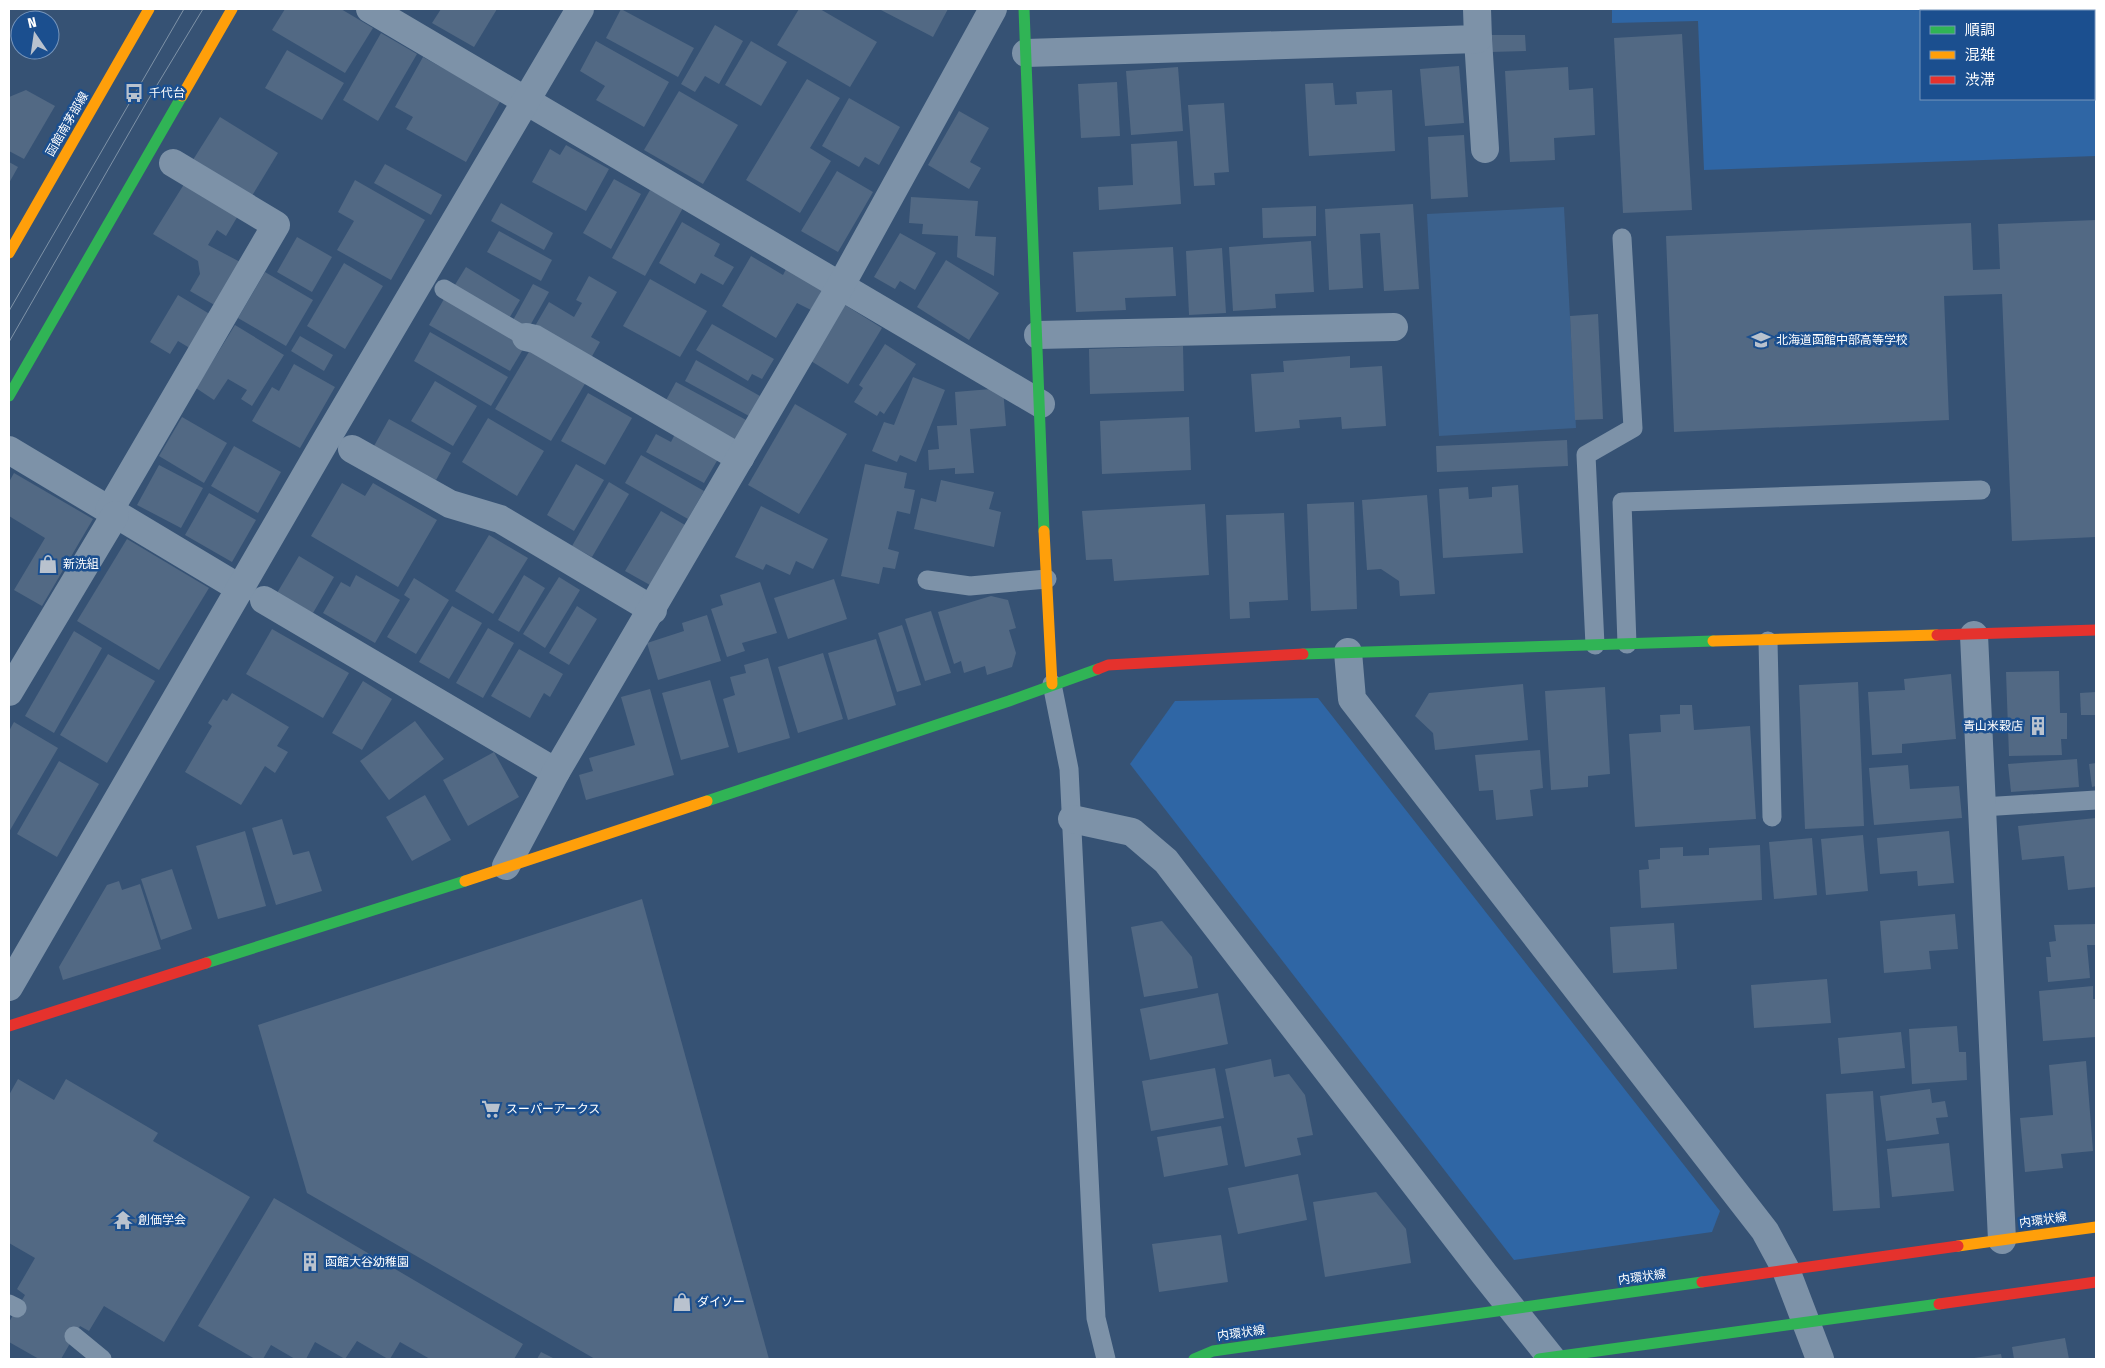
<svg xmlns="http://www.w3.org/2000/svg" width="2105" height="1368" viewBox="0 0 2105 1368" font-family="'Fira Sans Condensed','Noto Sans JP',sans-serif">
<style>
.green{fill:#2f66a5;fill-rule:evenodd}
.water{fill:#3b618d}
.building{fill:#526984}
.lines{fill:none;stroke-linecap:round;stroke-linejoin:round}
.lane{stroke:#7d92a8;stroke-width:19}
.street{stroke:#7d92a8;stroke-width:28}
.fast{stroke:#30b455;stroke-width:11}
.slow{stroke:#ff9f0a;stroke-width:11}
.jam{stroke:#e5322d;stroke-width:11}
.tram{stroke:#7e92a7;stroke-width:1}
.labels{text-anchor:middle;stroke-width:5;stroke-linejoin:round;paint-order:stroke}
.poi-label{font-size:12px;fill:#fff;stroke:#1b4f8f;text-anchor:start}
.street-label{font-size:12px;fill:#fff;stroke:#1b4f8f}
</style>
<rect width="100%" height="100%" fill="#365274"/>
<!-- green -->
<g class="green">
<path d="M1612,9H2096V156L1704,170L1698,21L1612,23ZM1921,11H2094V99H1921Z"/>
<path d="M1318,698L1720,1211L1712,1232L1514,1260L1130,764L1175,701Z"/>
</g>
<!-- water -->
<path class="water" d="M1564,207L1576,428L1439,436L1427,214Z"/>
<!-- building -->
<g class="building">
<path d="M285,9H341L373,28L345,73L272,30Z"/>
<path d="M441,9H497L474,47L432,23Z"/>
<path d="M621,9L694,48L678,77L606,38Z"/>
<path d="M799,9H820L877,42L850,87L777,45Z"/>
<path d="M879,9H948L933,37Z"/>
<path d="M715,25L743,41L719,84L705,76L695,92L681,84Z"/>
<path d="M381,33L417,54L378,121L343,100Z"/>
<path d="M1682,34L1692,210L1623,213L1614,38Z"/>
<path d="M1491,35H1525L1526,51L1491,52Z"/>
<path d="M596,41L669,82L644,127L596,100L605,86L580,71Z"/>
<path d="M751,41L787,62L761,106L725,85Z"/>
<path d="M287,50L344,83L322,120L265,88Z"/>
<path d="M423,57L501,100L466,162L406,129L413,117L395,107Z"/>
<path d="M1459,66L1464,123L1425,126L1420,69Z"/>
<path d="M1178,67L1183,131L1131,135L1126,71Z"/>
<path d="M1568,67L1569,90L1593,88L1595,135L1554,138L1555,160L1510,162L1505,71Z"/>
<path d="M807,79L840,98L810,148L831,161L800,213L746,180Z"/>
<path d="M1117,82L1120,136L1081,138L1078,84Z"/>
<path d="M1333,83L1335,105L1357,104L1356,92L1392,90L1395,151L1309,156L1305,84Z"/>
<path d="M26,90L55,106L24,159L9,151V97Z"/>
<path d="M679,91L738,125L703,184L644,150Z"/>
<path d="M849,98L900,127L879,165L865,157L859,167L822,146Z"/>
<path d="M1224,103L1229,172L1214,173L1215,185L1194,186L1188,105Z"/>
<path d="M959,111L989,128L970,162L981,168L969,189L928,165Z"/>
<path d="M220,117L278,153L250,199L191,163Z"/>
<path d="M1464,135L1468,197L1431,199L1428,137Z"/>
<path d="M1177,141L1181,204L1099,210L1098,187L1133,185L1131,144Z"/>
<path d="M566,145L609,169L586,211L532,182L550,149L560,155Z"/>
<path d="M9,162L18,167L9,183Z"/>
<path d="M385,164L442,195L431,215L374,183Z"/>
<path d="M837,171L873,192L838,252L801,231Z"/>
<path d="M614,179L641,194L611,249L583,233Z"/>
<path d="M355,180L425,220L391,280L337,250L354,221L338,212Z"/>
<path d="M186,181L239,214L226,236L217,230L208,245L244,264L218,307L190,291L200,274L198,261L153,234Z"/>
<path d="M650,190L683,208L645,276L612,258Z"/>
<path d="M911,197L978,201L975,236L996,237L994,276L957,257L958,236L922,234L923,224L909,223Z"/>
<path d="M501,203L553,233L544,250L491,221Z"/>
<path d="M1413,204L1419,289L1384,291L1380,233L1360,234L1363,288L1329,290L1325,209Z"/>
<path d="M1316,206V236L1263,238L1262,208Z"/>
<path d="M2096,220V537L2012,541L2002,294L1944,296L1949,420L1674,432L1666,236L1971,223L1973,270L2000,269L1998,224Z"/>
<path d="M682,222L720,244L714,256L734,267L723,285L701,273L695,284L659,263Z"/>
<path d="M499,231L552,260L541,281L487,252Z"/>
<path d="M900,233L936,253L915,290L900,281L895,289L874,277Z"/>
<path d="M297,237L332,257L312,292L277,272Z"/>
<path d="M1311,241L1314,292L1275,294L1276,308L1233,311L1229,247Z"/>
<path d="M1173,247L1176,296L1125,298L1126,310L1076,312L1073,252Z"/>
<path d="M1222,248L1226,313L1189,315L1186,251Z"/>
<path d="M751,256L783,275L786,269L822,290L811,310L797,303L776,338L722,306Z"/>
<path d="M946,260L999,293L969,340L917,307Z"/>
<path d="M344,263L383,286L345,349L307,326Z"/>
<path d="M466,267L520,300L507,322L453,288Z"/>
<path d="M265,272L313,300L286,346L238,318Z"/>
<path d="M589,276L617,292L591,337L600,342L591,358L535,326L549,302L574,317L582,303L576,300Z"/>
<path d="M650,279L707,311L680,357L623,326Z"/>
<path d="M533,284L549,292L527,331L512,322Z"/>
<path d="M178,295L213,316L193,350L178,341L170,354L150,342Z"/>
<path d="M444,299L525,346L510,371L429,325Z"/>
<path d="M845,305L882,328L848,384L811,361Z"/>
<path d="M1598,314L1603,419L1575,420L1570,316Z"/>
<path d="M712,324L774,359L762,379L752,374L748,381L696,350Z"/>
<path d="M235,325L284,355L252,406L241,399L247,390L228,379L214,400L196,388Z"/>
<path d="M430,332L508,377L491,406L414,361Z"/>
<path d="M300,336L333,355L324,371L291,351Z"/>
<path d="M885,344L916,364L884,414L880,411L877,416L854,402L863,388L859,385Z"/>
<path d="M1183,346L1184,391L1090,394L1089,349Z"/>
<path d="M530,350L586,382L551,441L495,409Z"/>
<path d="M1350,356V368L1382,366L1386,426L1342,429L1341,417L1299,420L1300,428L1255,432L1251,374L1284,372L1283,361Z"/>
<path d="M696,360L760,396L749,416L685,381Z"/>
<path d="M294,364L335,387L300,448L252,421L272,387L279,391Z"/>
<path d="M913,377L945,390L916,462L900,455L897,462L872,451L884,422L894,425Z"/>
<path d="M435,381L477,406L453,446L411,421Z"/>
<path d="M676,382L748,421L737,441L665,402Z"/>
<path d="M1003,388L1006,426L970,429L974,473L955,474V468L929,470L928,450L939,449L937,426L957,425L955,392Z"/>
<path d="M588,393L632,418L605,465L561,441Z"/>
<path d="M795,404L847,434L799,514L748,485Z"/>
<path d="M182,417L227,443L204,483L159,456Z"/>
<path d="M1189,417L1191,470L1102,474L1100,421Z"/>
<path d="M488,418L544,451L517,496L462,462Z"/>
<path d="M389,419L451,453L436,480L374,446Z"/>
<path d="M656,434L671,442L675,434L718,459L704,483L646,452Z"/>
<path d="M1567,440L1568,466L1437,472L1436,446Z"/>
<path d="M234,446L281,472L258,513L211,486Z"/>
<path d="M641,455L704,491L688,519L625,483Z"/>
<path d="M576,464L604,480L574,531L547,515Z"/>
<path d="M865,464L907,473L904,488L915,490L910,514L897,511L888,549L899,552L895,569L883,567L879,584L841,576Z"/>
<path d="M159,465L203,488L181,528L137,505Z"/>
<path d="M14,473L93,519L42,606L14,590L45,538L9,516V482Z"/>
<path d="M941,480L994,492L989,509L1001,512L994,547L914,529L921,498L936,502Z"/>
<path d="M609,482L629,494L592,557L572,546Z"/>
<path d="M342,483L365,496L373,483L437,520L398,587L311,536Z"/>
<path d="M1518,485L1523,553L1443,558L1439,489L1468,487L1469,499L1492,497V487Z"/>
<path d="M209,493L256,520L232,562L185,535Z"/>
<path d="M1427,495L1435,594L1400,596L1399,581L1381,569L1367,570L1362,500Z"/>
<path d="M1354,502L1357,609L1311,611L1307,504Z"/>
<path d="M1205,504L1209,575L1114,581L1112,559L1086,560L1082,511Z"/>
<path d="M761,506L828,539L813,569L796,561L790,575L766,564L763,570L735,557Z"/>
<path d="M661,511L685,525L650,585L625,571Z"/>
<path d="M1284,513L1288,600L1249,602L1250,618L1230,619L1226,515Z"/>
<path d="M489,535L528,558L493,614L455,591Z"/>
<path d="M127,539L209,588L159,670L77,621Z"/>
<path d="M299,556L334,577L313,613L277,593Z"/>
<path d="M356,575L400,600L375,643L323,613L341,582L350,587Z"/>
<path d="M524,575L545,588L519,632L498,620Z"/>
<path d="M559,577L580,590L545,648L523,634Z"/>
<path d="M414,578L449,600L416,654L387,637L410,599L404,595Z"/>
<path d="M834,579L847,619L788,639L774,598Z"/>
<path d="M760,582L777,633L742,643L745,651L727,657L711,609L723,605L720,595Z"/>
<path d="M991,596L1008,600L1016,628L1009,630L1016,653L1012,667L987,675L985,666L964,673L961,661L954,664L938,612Z"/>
<path d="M452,606L482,623L449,679L419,662Z"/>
<path d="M577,606L597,619L569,665L549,653Z"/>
<path d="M931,611L951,673L925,681L905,619Z"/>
<path d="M707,615L721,661L658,680L647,643L684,631L682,623Z"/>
<path d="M902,625L921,685L897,692L878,633Z"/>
<path d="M488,628L514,643L483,698L456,683Z"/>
<path d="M272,629L349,673L323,718L246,674Z"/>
<path d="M74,631L102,648L54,733L25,716Z"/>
<path d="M876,639L896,705L848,720L828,653Z"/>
<path d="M519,649L563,674L550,697L544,693L530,718L491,696Z"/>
<path d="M823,653L843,719L798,733L778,667Z"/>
<path d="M108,654L155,681L107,763L60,735Z"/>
<path d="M768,658L790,738L738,753L723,699L735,695L730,677L746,673L744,665Z"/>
<path d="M2059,671L2060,713H2067V739H2061L2062,755L2009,756L2006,672Z"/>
<path d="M1951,674L1956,739L1902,744V753L1872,755L1868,692L1905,690L1904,679Z"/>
<path d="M710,680L729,747L681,760L662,693Z"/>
<path d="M363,681L392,699L362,750L332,733Z"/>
<path d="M1858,682L1864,826L1805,829L1799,685Z"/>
<path d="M1523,684L1528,740L1435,750L1433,733L1415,716L1429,693Z"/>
<path d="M1605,687L1610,774L1588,776V787L1551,790L1545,691Z"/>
<path d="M650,689L674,775L586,800L579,775L593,771L589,758L635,745L621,697Z"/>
<path d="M2096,692V715H2081L2080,693Z"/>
<path d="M232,693L289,727L277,746L288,752L275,773L265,766L241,805L185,772L212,726L208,723L223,699L227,701Z"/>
<path d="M1680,705H1692L1694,730L1750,726L1756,819L1635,827L1629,734L1661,732L1660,715L1680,714Z"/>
<path d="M415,721L444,759L389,800L360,761Z"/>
<path d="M14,722L58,748L9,832V731Z"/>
<path d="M1540,750L1543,788L1530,790L1533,816L1496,820L1493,790L1479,791L1475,755Z"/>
<path d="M494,752L519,797L468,826L443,780Z"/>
<path d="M2077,759L2079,787L2011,792L2008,764Z"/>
<path d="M59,761L99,784L57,857L17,834Z"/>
<path d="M2096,763V786L2092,787L2089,764Z"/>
<path d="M1908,765L1910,789L1959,786L1962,818L1874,825L1869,768Z"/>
<path d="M425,795L451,840L412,861L386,817Z"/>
<path d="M2096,818V887L2068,890L2064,856L2022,860L2018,826Z"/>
<path d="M282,819L293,855L309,851L322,891L276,905L252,828Z"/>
<path d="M245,831L266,906L218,919L196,846Z"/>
<path d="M1949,831L1954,883L1918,886L1917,871L1880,874L1877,838Z"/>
<path d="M1863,835L1868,891L1826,895L1821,839Z"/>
<path d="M1812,838L1817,895L1774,899L1769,842Z"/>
<path d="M1760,845L1762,900L1641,908L1639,870L1649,869L1648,860L1660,859V848L1683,847V856L1709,855V848Z"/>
<path d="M172,869L192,929L161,940L141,879Z"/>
<path d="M119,881L122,890L140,884L161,949L63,980L59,967L107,885Z"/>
<path d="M642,899L769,1359H595L307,1193L258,1025Z"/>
<path d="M1955,914L1958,949L1929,951L1931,969L1884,973L1880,921Z"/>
<path d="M1162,921L1192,957L1198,988L1144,997L1131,927Z"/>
<path d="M1674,923L1677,969L1613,973L1610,927Z"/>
<path d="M2096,924V945H2087L2090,978L2048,982L2046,957H2051L2049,942L2056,941L2054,925Z"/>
<path d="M1827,979L1831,1023L1754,1028L1751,985Z"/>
<path d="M2093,986V999H2096V1037L2043,1041L2039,991Z"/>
<path d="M1218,993L1228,1044L1150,1060L1140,1009Z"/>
<path d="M1957,1026L1959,1052H1966L1967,1080L1912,1084L1909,1029Z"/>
<path d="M1901,1032L1905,1068L1841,1074L1838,1038Z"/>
<path d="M1271,1059L1274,1077L1289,1074L1305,1095L1313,1135L1297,1138L1301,1155L1245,1167L1225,1069Z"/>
<path d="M2086,1061L2093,1151L2061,1154L2063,1168L2025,1172L2020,1118L2053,1115L2049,1065Z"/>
<path d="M1215,1068L1224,1118L1151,1131L1142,1081Z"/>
<path d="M18,1079L54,1100L66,1079L158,1133L153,1141L250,1197L164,1342L104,1306L89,1331L80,1326L61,1359H39L9,1342V1322L25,1295L17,1289L35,1258L9,1243V1095Z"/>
<path d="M1930,1089L1932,1103L1945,1101L1948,1117L1936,1118L1939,1134L1886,1141L1880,1096Z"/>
<path d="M1873,1091L1880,1208L1833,1211L1826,1094Z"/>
<path d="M1221,1126L1228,1165L1164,1177L1157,1137Z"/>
<path d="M1949,1143L1954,1191L1892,1197L1887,1149Z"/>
<path d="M1298,1174L1307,1220L1238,1234L1228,1188Z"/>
<path d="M1376,1192L1406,1229L1411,1263L1325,1277L1313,1202Z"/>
<path d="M274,1198L523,1344L514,1359H430L400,1342L390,1359H388L357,1341L345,1359L315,1342L306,1359H295L271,1345L263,1359H255L198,1326Z"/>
<path d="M1221,1235L1228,1282L1159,1292L1152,1244Z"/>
<path d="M2065,1338L2069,1359H2014L2012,1347Z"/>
<path d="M541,1352L555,1359H537Z"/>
<path d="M2001,1354L2002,1359H1975L1974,1358Z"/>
</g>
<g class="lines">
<!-- lane -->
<g class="lane">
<path d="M444,289L526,337"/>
<path d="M927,580L970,586L1047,579"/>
<path d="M1768,641L1772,817"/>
<path d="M1627,644L1622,502L1981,490"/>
<path d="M1595,645L1586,455L1633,428L1622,238"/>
<path d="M1052,684L1069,769L1096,1318L1106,1359"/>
<path d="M1982,807L2096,800"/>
<path d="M9,1304L17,1308"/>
<path d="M74,1336L102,1359"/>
</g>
<!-- street -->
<g class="street">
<path d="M370,9L1041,404"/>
<path d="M1478,39L1485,149"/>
<path d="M1026,53L1478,39L1477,9"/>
<path d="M1038,335L1394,327"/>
<path d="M526,337L535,339L740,458"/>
<path d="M352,449L450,504L500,519L653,610"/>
<path d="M9,450L241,589"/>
<path d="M109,511L276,225L173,163"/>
<path d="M264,600L556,772"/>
<path d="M1974,635L2002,1240"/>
<path d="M1348,652L1352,699L1765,1231L1786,1270L1820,1359"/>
<path d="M9,692L115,515"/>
<path d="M1072,819L1132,832L1166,861L1485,1275L1552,1359"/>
<path d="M506,866L556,772L841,285L993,9"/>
<path d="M9,987L326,440L580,9"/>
</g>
<!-- fast -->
<g class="fast">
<path d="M1024,9L1044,531"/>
<path d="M9,396L182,96"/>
<path d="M1303,654L1713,641"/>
<path d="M707,801L1009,701L1098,669"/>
<path d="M206,963L465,881"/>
<path d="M1194,1359L1213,1351L1702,1282"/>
<path d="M1539,1359L1939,1304"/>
</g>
<!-- slow -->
<g class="slow">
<path d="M182,96L232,9"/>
<path d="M9,253L149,9"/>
<path d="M1044,531L1052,684"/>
<path d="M1713,641L1937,635"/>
<path d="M465,881L707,801"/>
<path d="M1958,1246L2096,1227"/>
</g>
<!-- jam -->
<g class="jam">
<path d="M1937,635L2096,630"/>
<path d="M1098,669L1108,665L1303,654"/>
<path d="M9,1026L206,963"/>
<path d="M1702,1282L1958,1246"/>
<path d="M1939,1304L2096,1282"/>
</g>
<!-- tram -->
<g class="tram">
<path d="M9,311L184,9"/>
<path d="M9,342L148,100L203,9"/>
</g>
</g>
<!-- icons -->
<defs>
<g id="bus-bare" transform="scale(1.5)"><path d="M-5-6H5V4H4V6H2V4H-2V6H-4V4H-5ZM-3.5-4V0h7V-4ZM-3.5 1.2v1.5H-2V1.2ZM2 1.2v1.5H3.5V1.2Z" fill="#b9c2ce" stroke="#1b4f8f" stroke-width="2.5" paint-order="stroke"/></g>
<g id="school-bare" transform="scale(1.5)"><path d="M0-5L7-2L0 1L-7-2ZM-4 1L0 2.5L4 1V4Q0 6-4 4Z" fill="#b9c2ce" stroke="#1b4f8f" stroke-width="2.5" paint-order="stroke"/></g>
<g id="shop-bare" transform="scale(1.5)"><path d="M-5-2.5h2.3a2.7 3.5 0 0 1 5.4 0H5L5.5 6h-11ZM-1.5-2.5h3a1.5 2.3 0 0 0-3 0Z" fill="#b9c2ce" stroke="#1b4f8f" stroke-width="2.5" paint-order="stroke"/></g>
<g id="building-bare" transform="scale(1.5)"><path d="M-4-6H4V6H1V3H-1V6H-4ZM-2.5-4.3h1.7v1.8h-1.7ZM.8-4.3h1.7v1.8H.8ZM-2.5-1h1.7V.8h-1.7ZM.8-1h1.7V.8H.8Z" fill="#b9c2ce" stroke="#1b4f8f" stroke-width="2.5" paint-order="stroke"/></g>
<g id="supermarket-bare" transform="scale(1.5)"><path d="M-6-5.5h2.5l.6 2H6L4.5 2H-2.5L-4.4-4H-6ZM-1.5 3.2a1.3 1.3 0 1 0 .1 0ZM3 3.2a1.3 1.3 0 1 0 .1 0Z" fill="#b9c2ce" stroke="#1b4f8f" stroke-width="2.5" paint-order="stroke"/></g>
<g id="temple-bare" transform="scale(1.5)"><path d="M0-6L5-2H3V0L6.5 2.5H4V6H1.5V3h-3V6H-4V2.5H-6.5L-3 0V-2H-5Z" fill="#b9c2ce" stroke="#1b4f8f" stroke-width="2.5" paint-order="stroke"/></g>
</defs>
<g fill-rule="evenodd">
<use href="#bus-bare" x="134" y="93"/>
<use href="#school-bare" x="1761" y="340"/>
<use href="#shop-bare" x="48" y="564"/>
<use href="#building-bare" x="2038" y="726"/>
<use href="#supermarket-bare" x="491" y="1109"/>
<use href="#temple-bare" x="123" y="1220"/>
<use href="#building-bare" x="310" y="1262"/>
<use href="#shop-bare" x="682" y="1302"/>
</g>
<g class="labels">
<!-- poi labels -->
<g class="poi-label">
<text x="149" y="97">千代台</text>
<text x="1776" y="344">北海道函館中部高等学校</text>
<text x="63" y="568">新洗組</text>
<text x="2023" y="730" text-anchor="end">青山米穀店</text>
<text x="506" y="1113">スーパーアークス</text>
<text x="138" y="1224">創価学会</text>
<text x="325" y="1266">函館大谷幼稚園</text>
<text x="697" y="1306">ダイソー</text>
</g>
<!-- street labels -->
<g class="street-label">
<text transform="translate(67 124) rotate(-60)" y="4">函館南茅部線</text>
<text transform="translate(2043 1220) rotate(-8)" y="4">内環状線</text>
<text transform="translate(1642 1277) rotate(-8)" y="4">内環状線</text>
<text transform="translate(1241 1333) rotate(-8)" y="4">内環状線</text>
</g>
</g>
<!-- border -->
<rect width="2105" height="1368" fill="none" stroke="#ffffff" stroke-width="20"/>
<!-- legend -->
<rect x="1920" y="10" width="175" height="90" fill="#1b4f8f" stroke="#7695bc"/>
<rect x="1930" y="26" width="25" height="8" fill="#30b455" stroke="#7695bc"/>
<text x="1965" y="35" font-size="15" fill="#ffffff">順調</text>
<rect x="1930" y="51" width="25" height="8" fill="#ff9f0a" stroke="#7695bc"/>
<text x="1965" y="60" font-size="15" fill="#ffffff">混雑</text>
<rect x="1930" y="76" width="25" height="8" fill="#e5322d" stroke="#7695bc"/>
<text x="1965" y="85" font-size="15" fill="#ffffff">渋滞</text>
<!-- north arrow -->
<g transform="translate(35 35) rotate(347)"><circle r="24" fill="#1b4f8f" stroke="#7695bc"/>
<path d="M0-4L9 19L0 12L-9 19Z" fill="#b9c2ce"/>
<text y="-8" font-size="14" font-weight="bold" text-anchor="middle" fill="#ffffff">N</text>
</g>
</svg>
